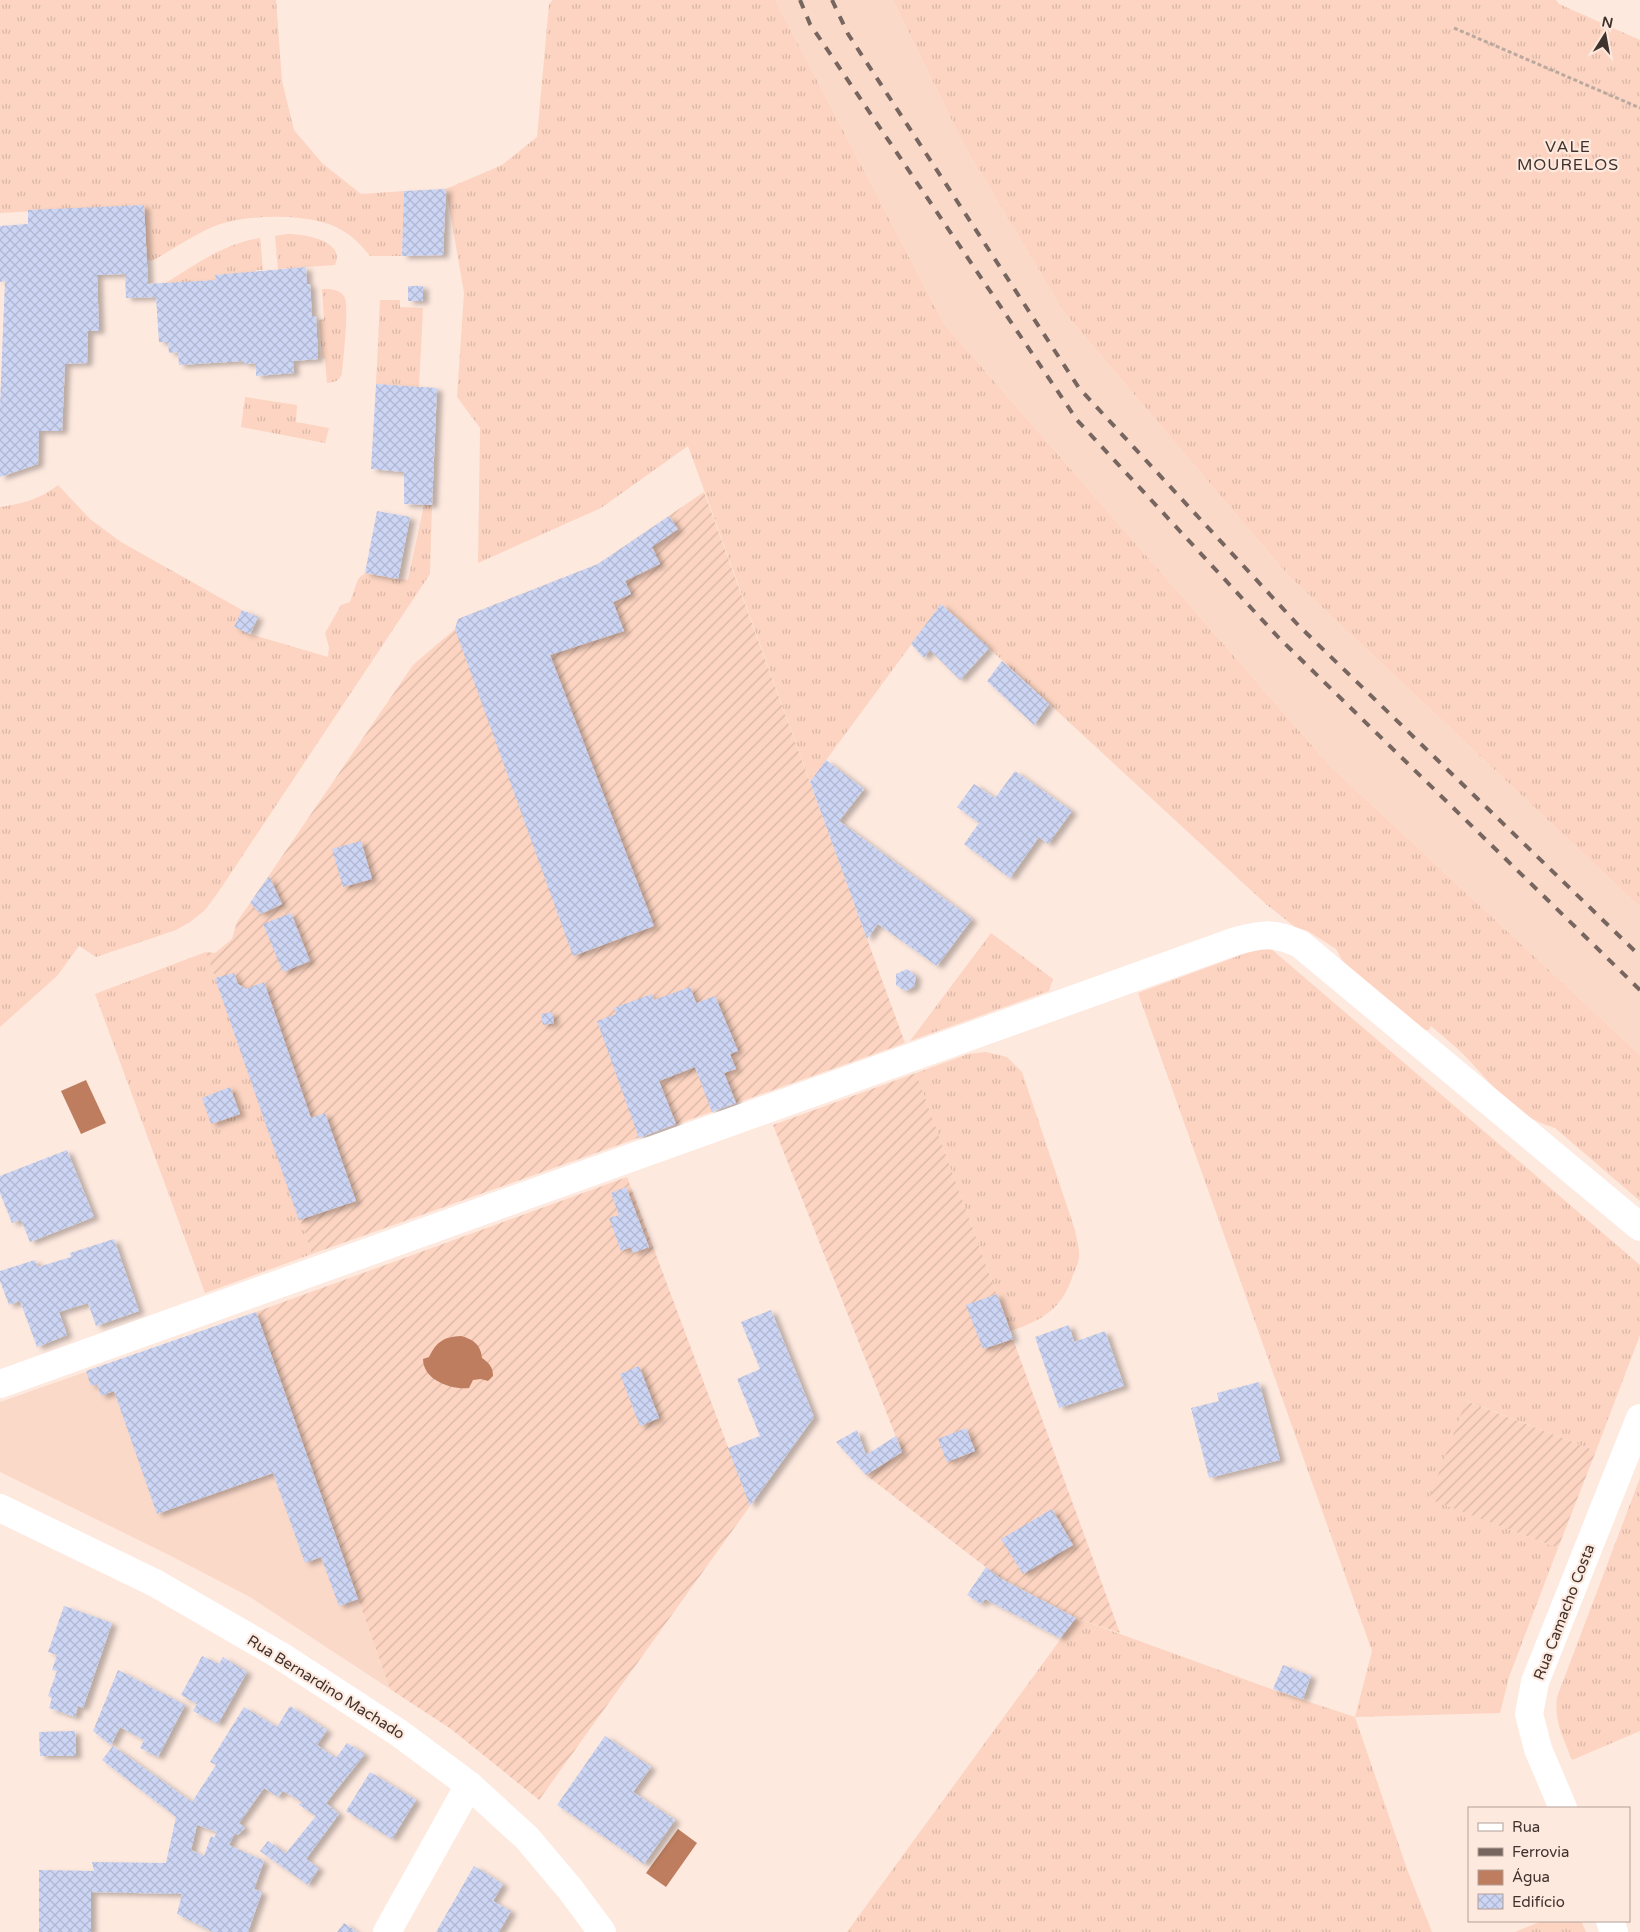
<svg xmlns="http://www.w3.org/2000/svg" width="1640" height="1932" viewBox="0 0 1640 1932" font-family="'Varela Round',sans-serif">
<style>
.built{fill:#fbd9c9}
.grass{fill:url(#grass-tufts)}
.garden{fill:url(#garden-furrows)}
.water{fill:#bd7d5e}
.building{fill:url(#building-cross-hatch);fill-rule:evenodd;filter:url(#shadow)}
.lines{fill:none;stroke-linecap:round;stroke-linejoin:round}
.path{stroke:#bba9a0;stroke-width:3;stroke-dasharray:4 2.5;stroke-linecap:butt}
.minor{stroke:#fff;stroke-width:28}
.secondary{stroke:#fff;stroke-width:28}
.rail{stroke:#76665f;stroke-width:4;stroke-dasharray:9 9;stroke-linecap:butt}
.labels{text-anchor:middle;stroke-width:4.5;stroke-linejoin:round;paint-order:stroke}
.street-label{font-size:15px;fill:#40322c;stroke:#fee9df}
.neighbourhood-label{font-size:16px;letter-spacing:1px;fill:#40322c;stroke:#fee9df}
</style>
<defs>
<pattern id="grass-tufts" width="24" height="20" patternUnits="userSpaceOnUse" patternTransform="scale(1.25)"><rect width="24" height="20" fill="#fcd4c1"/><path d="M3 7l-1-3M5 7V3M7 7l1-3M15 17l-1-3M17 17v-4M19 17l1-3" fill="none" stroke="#d9b6a6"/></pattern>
<pattern id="garden-furrows" width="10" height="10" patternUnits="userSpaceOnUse" patternTransform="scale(1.25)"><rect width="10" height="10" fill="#fcd4c1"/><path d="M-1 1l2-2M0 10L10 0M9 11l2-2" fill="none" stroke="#d9b6a6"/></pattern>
<pattern id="building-cross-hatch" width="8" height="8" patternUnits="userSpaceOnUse" patternTransform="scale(1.25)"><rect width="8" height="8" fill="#ccd5f4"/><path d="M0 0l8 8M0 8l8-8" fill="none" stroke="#b0b7d1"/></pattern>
<filter id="shadow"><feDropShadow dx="5.5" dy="3" stdDeviation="2.5" flood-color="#0004"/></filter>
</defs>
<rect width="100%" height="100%" fill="#fee9df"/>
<!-- built -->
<g class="built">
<path d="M775,0H893L963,143L1064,312L1288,575L1640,907V1055L1329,765L944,324Z"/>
<path d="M256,1312L358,1599L390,1689L250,1597L171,1556L0,1472V1402Z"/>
</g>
<!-- grass -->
<g class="grass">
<path d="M0,0H276L282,81L294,130L322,163L361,194L404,191L402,256H370C360,243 350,234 336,227C307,213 245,214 215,226C193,235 172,250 152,261L147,259L144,205L0,213Z"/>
<path d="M553,0H775L944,324L1329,765L1640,1055V1201L1555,1128C1510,1115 1494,1085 1463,1054C1453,1044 1441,1035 1431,1026L1429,1030H1421L1367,985L1342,960L1336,949L1308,931L1295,927L1267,905L941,604L810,782L688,446L601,508L478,563L480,428L457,397L464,293L446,189L502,165L537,137L549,4Z"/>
<path d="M893,0H1556L1559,4L1640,40V907L1288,575L1064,312L963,143Z"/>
<path d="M287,234C303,234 346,240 335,265L278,269L275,236Z"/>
<path d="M260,238L263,270H256V272L215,275L216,280L164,284C195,265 224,243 260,238Z"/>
<path d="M322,289C330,289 339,289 344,296C350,305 343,360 342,374C338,382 335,382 327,383L325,359L322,358L319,320L324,319Z"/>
<path d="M380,300H400V307L423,308L419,387L376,384Z"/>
<path d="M245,397L297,405L296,422L329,428L325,443L241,427Z"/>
<path d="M58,485L90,519L121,542L242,610L235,627L250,634L328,657L329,647L325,633L341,605L350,602L358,579L365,573L408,580L424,505H432L430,574L217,894L205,910L190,922L176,930L96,957L79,946L57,976L0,1027V507C21,504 41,499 58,485Z"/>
<path d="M991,933L1053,979L1049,991L910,1041Z"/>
<path d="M1270,948L1640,1265V1335L1596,1451L1467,1401L1430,1499L1558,1548L1509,1677L1500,1713L1355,1717L1407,1869L1432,1932H847L1076,1618L1288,1695L1355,1717L1372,1651L1138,993L1252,951Z"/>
<path d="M206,952L312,1254L205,1293L95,994Z"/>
<path d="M986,1052L1007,1057L1022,1072L1075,1230C1076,1238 1080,1249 1079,1257C1079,1263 1075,1269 1073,1275C1063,1308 1042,1321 1010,1331L916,1073L968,1054Z"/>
<path d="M1640,1478V1731L1572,1760C1563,1737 1554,1722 1557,1697Z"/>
<path d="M1542,1921H1581L1586,1932H1515Z"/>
</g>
<!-- garden -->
<g class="garden">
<path d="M704,492L905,1043L312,1254L206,952L215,953L232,939L237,922L413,665L455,629L458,619L598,564Z"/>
<path d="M916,1073L1120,1633L1076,1618L1000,1578L866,1475L902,1452L773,1125Z"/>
<path d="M627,1177L750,1506L539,1800L451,1729L390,1689L256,1312Z"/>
<path d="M1466,1401L1596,1451L1558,1548L1429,1499Z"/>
</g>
<!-- water -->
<g class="water">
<path d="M86,1080L106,1123L81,1134L61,1091Z"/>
<path d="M461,1336C473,1339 481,1345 482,1358C489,1363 493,1367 493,1376L488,1381L481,1379L473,1380L469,1388C451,1390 423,1380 423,1359L429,1357C437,1341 444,1337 461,1336Z"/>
<path d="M678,1829L697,1843L666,1887L646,1873Z"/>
</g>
<!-- building -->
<g class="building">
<path d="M446,189L443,255L402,256L404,191Z"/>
<path d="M144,205L148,284L216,280L215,275L306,267L307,284H310L312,316H316L318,359L293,361L294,373L256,376V363L244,364V361L179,365L178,352L169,353L168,342H159L156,297L126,298L125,274L97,275L99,331H88L87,363L65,364L62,431H39L38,464L0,477V405L5,281L0,282V226L28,224V210Z"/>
<rect x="408" y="286" width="15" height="15"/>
<path d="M376,384L437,388L432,505L404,504V472L371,469Z"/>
<path d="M377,511L410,517L398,579L365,573Z"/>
<path d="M669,516L678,529L652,547L660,564L625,581L631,594L613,602L624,631L550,655L654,926L573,956L455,629L458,619L598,564Z"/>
<path d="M941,604L989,648L960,680L930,650L924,658L911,644Z"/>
<path d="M242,610L258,617L250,634L234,627Z"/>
<path d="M1002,661L1049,704L1034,725L987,681Z"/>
<path d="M826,760L864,789L839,821L972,919L937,966L878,924L867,939L810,782Z"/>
<path d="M1015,771L1072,811L1048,844L1039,837L1010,878L964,844L979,823L957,807L974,784L995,798Z"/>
<path d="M361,841L372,879L343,887L332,849Z"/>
<path d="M269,876L282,904L261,914L250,903Z"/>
<path d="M291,913L310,961L283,972L263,924Z"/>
<path d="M907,969L916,976L914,987L905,991L896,985V974Z"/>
<path d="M234,973L238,984L246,989L264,982L311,1118L325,1113L356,1201L299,1220L215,978Z"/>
<path d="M690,987L696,1003L715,996L738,1051L730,1054L736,1069L724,1073L736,1103L712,1112L695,1067L659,1081L676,1124L639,1138L597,1021L616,1014L614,1008L652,994L654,1000Z"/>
<path d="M552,1012L554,1023L543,1025L541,1014Z"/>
<path d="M230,1087L240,1114L211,1124L202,1098Z"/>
<path d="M67,1150L94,1217L30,1242L21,1220L12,1223L0,1193V1176Z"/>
<path d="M626,1187L649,1247L633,1253L631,1247L621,1251L609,1218L619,1215L611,1193Z"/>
<path d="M114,1239L139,1311L96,1326L88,1303L59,1312L67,1335L37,1347L20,1301L9,1305L0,1281V1271L35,1260L38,1267L71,1257L70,1253Z"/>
<path d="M997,1294L1013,1339L983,1349L966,1305Z"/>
<path d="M771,1310L814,1417L750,1506L728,1448L760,1436L737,1379L760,1369L741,1322Z"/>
<path d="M256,1312L358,1599L339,1606L321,1557L305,1563L273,1473L157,1514L114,1391L101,1396L97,1384L91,1386L86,1371Z"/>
<path d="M1069,1325L1074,1342L1105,1331L1124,1386L1059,1408L1035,1337Z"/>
<path d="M639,1366L659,1418L640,1426L620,1374Z"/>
<path d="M1259,1382L1280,1460L1209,1478L1191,1408L1219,1401L1217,1393Z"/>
<path d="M966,1428L975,1451L947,1462L938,1439Z"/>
<path d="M857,1430L866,1455L896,1436L902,1452L866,1475L836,1442Z"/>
<path d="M1052,1509L1073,1545L1023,1574L1001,1539Z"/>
<path d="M986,1567L1000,1578L1076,1618L1060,1638L985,1599L981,1604L967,1595Z"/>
<path d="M64,1606L112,1623L83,1708L78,1706L75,1717L49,1708L52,1698L48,1696L57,1671L52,1670L57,1655L48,1652Z"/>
<path d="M202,1656L219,1664L223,1657L247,1672L218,1724L193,1711L197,1704L181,1695Z"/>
<path d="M1283,1665L1311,1676L1303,1699L1273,1689Z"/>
<path d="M118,1670L185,1705L158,1757L140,1748L144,1740L120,1727L111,1745L93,1731Z"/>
<path d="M290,1706L327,1730L317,1745L336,1758L347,1743L365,1754L326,1803L339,1814L306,1859L319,1868L308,1885L260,1851L268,1841L286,1853L316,1816L299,1805L302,1802L283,1791L278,1797L264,1788L239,1823L245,1828L238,1835L235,1833L229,1845L264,1861L254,1889L262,1892L248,1932H213L177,1914L182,1894L91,1892V1932H39V1870L94,1871L92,1862L166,1863L176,1817L102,1760L113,1746L192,1802L216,1765L210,1762L244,1707L277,1727ZM197,1825L217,1832L214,1838L211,1836L204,1856L191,1850Z"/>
<path d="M75,1731L76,1756H40L39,1732Z"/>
<path d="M605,1736L651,1767L633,1792L675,1820L644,1864L557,1805Z"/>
<path d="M370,1772L416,1800L392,1839L346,1811Z"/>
<path d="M474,1866L503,1884L493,1901L511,1911L499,1932H436Z"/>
<path d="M344,1923L357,1932H337Z"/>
</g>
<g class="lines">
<!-- path -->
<path class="path" d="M1454,28L1640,108"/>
<!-- minor -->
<g class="minor">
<path d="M0,1384L1236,941C1263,934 1275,932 1300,944L1640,1227"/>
<path d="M1563,1808L1538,1749L1529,1714L1535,1682L1640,1418"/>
<path d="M1610,1921L1614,1932"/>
<path d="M387,1932L469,1785"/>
</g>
<!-- secondary -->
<path class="secondary" d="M0,1508L155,1583L281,1656L399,1733L469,1785L527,1838L570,1889L602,1932"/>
<!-- rail -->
<g class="rail">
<path d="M800,0L810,24L1077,420L1279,638L1640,990"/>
<path d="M832,0L848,34L1079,388L1299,626L1640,956"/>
</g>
</g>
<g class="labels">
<!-- street labels -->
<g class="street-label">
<text transform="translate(1564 1612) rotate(-69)" y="5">Rua Camacho Costa</text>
<text transform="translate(326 1687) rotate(32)" y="5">Rua Bernardino Machado</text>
</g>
<!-- neighbourhood labels -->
<g class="neighbourhood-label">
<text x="1568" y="152">VALE<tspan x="1568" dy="18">MOURELOS</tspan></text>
</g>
</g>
<!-- legend -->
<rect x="1468" y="1807" width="162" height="115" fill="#fee9df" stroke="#b2a097"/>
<rect x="1478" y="1823" width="25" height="8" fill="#ffffff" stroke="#b2a097"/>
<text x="1512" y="1832" font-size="15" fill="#40322c">Rua</text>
<rect x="1478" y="1848" width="25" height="8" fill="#76665f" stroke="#b2a097"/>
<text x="1512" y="1857" font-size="15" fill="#40322c">Ferrovia</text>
<rect x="1478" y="1870" width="25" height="15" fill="#bd7d5e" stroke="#b2a097"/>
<text x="1512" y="1882" font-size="15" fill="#40322c">Água</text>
<rect x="1478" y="1894" width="25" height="15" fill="url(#building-cross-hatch)" stroke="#b2a097"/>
<text x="1512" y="1907" font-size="15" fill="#40322c">Edifício</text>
<!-- north arrow -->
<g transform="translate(1605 35) rotate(11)" stroke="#fee9df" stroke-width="4" paint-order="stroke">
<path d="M0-4L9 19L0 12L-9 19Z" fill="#40322c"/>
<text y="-8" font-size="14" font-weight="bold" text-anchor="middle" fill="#40322c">N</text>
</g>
</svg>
